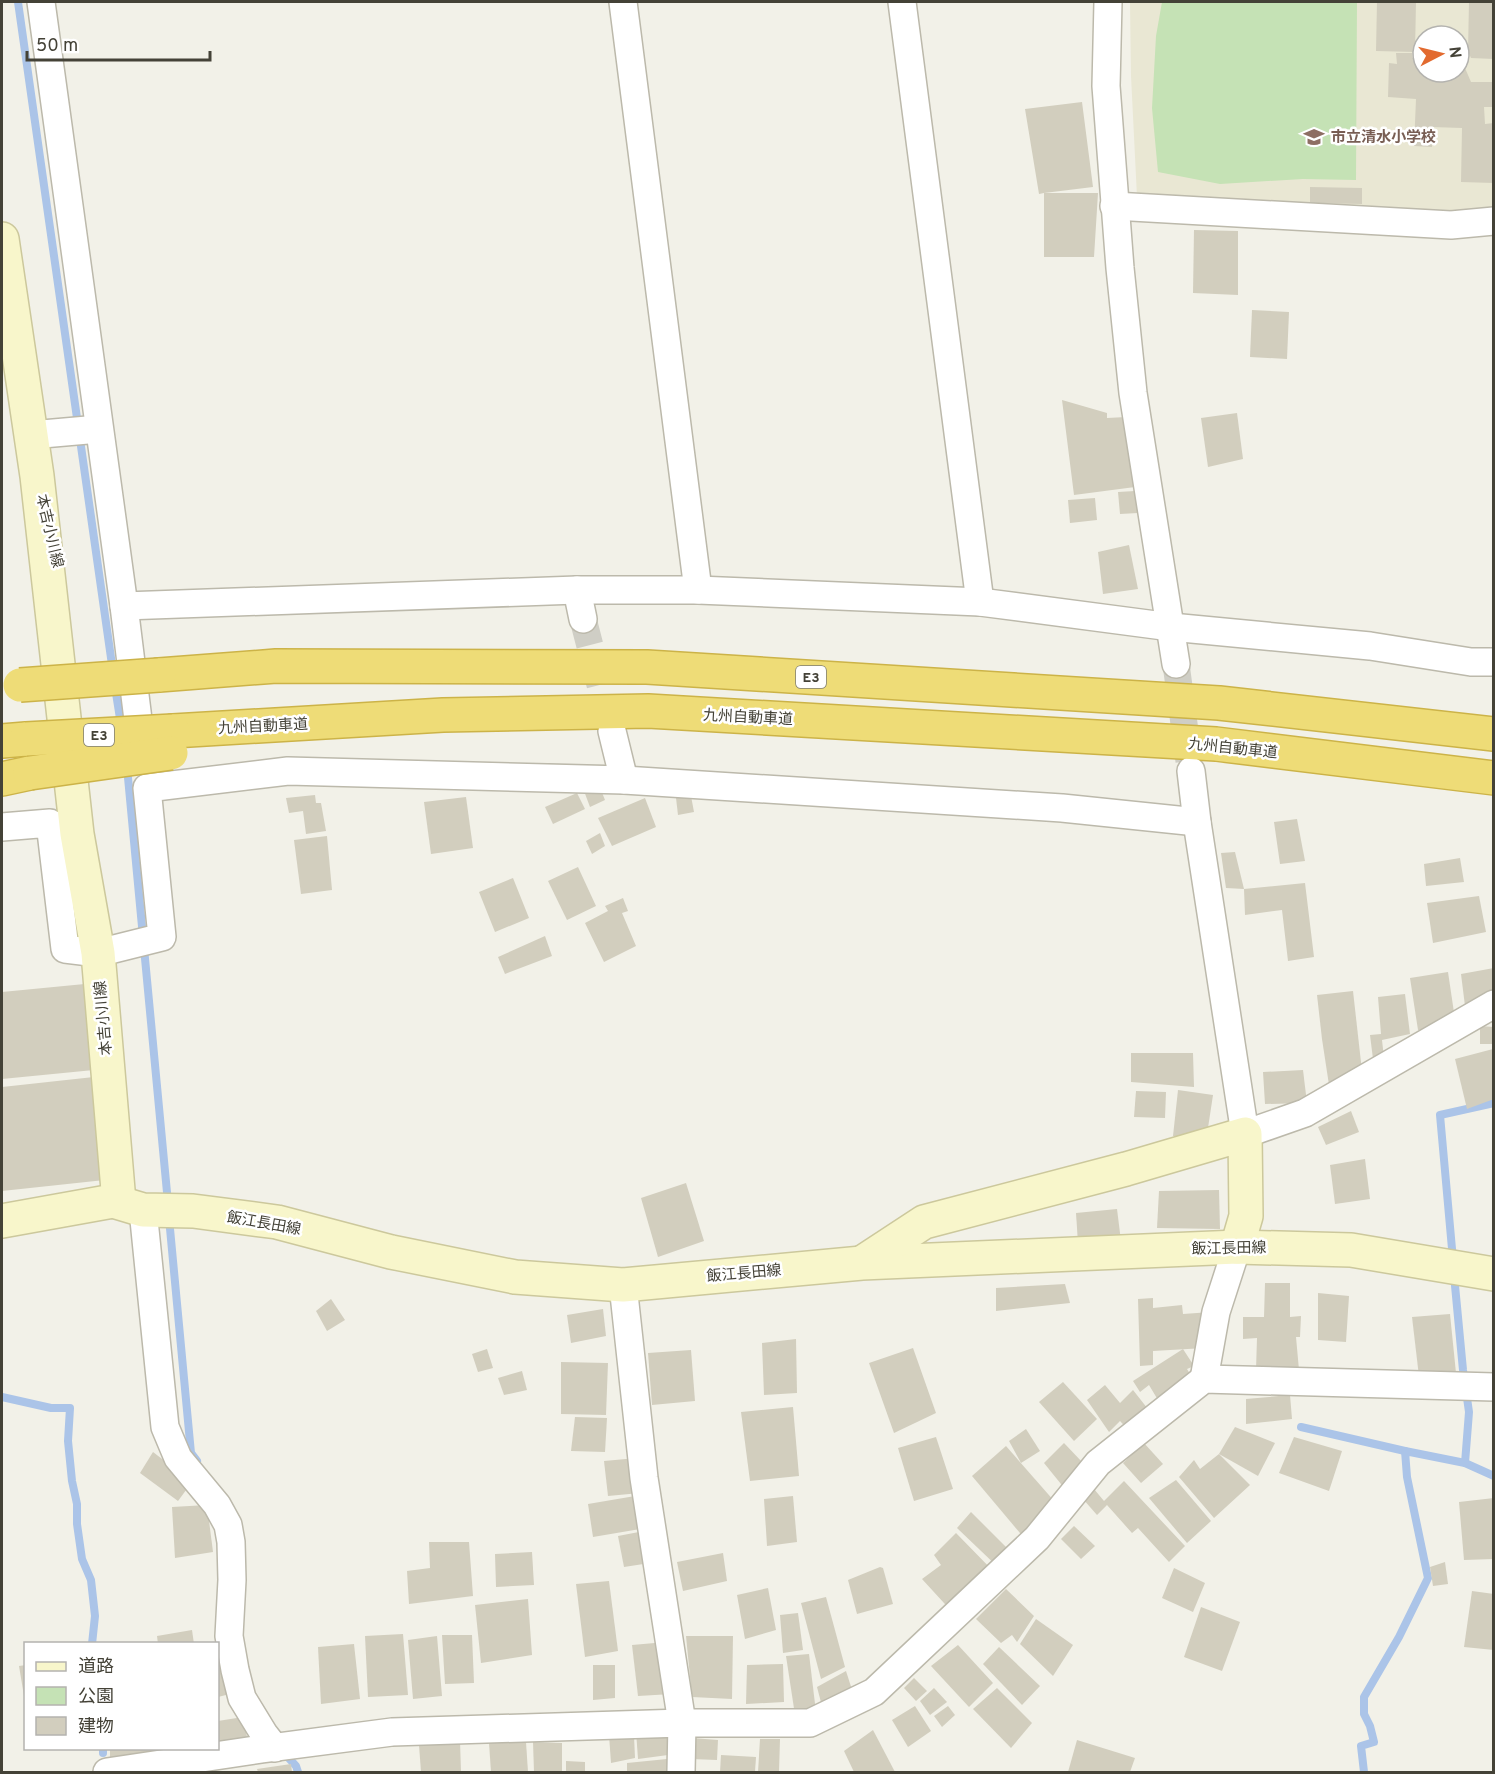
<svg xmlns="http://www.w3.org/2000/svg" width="1495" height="1774" viewBox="0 0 1495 1774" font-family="Overpass,'Noto Sans JP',sans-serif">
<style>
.education{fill:#e9e7d3;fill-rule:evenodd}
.green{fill:#c5e2b5}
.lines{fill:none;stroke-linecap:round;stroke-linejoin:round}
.stream{stroke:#abc4e8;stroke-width:8}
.building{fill:#d2cebe}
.street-tunnel{stroke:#cfcec5;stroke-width:27;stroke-dasharray:27 14;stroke-linecap:butt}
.street-casing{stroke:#bcb9ab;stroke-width:30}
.secondary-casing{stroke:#ccc89c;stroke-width:36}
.highway-casing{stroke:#ccb348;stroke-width:36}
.street{stroke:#fff;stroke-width:27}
.secondary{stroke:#f8f6cb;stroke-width:33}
.highway{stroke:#eedc77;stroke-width:33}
.highway-bridge-casing{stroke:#ccb348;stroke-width:36;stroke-linecap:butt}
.highway-bridge{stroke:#eedc77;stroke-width:33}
.labels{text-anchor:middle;stroke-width:5;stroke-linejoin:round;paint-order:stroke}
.shield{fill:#fff;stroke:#7c7b73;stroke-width:1.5}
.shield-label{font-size:14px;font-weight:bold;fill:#444237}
.education-label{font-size:15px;font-weight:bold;fill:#785e54;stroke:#fff;text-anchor:start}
.street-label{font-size:15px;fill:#444237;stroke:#fff}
</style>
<rect width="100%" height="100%" fill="#f2f1e8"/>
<!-- education -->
<path class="education" d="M1130,2H1493V212L1455,217L1137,197L1131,76ZM1423,36H1459V72H1423Z"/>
<!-- green -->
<path class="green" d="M1162,2H1357L1356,180L1303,179L1220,184L1158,172L1152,108L1156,36Z"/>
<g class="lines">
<!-- stream -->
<g class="stream">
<path d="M18,2L113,672"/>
<path d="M115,687L121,725"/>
<path d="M127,767L168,1203"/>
<path d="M169,1218L191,1453L197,1461"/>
<path d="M1453,1260L1440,1115L1494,1103"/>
<path d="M1454,1275L1463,1370L1469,1412L1465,1463L1494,1476"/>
<path d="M2,1397L51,1408H70L68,1441L72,1481L77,1504V1524L82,1559L91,1580L95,1616L92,1644"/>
<path d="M1301,1427L1405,1451"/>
<path d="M103,1748V1753"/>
<path d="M285,1754L296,1766L298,1772"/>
<path d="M1364,1772L1361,1746L1374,1742L1370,1726L1364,1714V1697L1399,1637L1428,1578L1407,1477L1405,1451L1465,1463"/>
</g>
</g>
<!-- building -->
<g class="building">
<path d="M1377,2H1416L1415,52L1376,51Z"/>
<path d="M1469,2H1494V59L1471,58L1468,51Z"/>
<path d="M1396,53H1412V58L1423,55V72H1459V54L1471,82H1494V107H1484L1485,124L1494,123V183L1461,182L1462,128L1432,127V147L1414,146L1416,99L1388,97L1389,63L1397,64Z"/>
<path d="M1082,102L1093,187L1044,193H1098L1094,257H1044V193L1039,194L1025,109Z"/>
<path d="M1310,187L1362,188V204L1310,203Z"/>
<path d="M1194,230L1238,231V295L1193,293Z"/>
<path d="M1252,310L1289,312L1287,359L1250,357Z"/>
<path d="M1062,400L1107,413V418L1126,417L1135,487L1074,495Z"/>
<path d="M1237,413L1243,459L1208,467L1201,418Z"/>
<path d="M1135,491L1138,513L1120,514L1118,492Z"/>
<path d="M1095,498L1097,520L1070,523L1068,500Z"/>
<path d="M1129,545L1138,589L1103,594L1098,552Z"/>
<path d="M599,785L605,800L590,807L584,791Z"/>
<path d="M577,793L585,809L553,824L545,807Z"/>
<path d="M315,795L316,803H321L326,831L306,834L303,811L289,813L286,798Z"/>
<path d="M691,796L694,812L678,815L676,798Z"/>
<path d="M466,797L473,848L431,854L424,802Z"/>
<path d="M645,798L656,827L612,846L598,818Z"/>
<path d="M1297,819L1305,861L1280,864L1274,822Z"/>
<path d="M600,833L605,846L592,854L586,841Z"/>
<path d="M327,836L332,890L301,894L294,840Z"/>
<path d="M1235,852L1244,889L1305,883L1314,957L1288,961L1282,910L1245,915L1244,889L1226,888L1221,853Z"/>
<path d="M1460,858L1464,882L1426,886L1424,864Z"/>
<path d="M578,867L596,906L567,920L548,881Z"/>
<path d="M513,878L529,918L495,932L479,892Z"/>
<path d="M1479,896L1486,932L1433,943L1427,903Z"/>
<path d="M623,898L628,911L622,913L636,946L604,962L585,923L608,911L605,906Z"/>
<path d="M545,936L552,956L505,974L498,957Z"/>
<path d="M1494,968V1002L1465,1006L1461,974Z"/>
<path d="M1448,972L1456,1026L1418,1030L1410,978Z"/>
<path d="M95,983L104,1069L2,1079V992Z"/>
<path d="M1353,991L1363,1080L1329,1085L1322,1039L1317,995Z"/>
<path d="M1405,994L1410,1034L1382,1040L1384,1058L1373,1059L1370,1035L1381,1034L1378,997Z"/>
<path d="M1480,1026L1494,1027V1044H1480Z"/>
<path d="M1493,1049L1494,1099L1467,1109L1455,1059Z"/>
<path d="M1131,1053H1193L1194,1087L1131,1082Z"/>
<path d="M1303,1070L1307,1103L1265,1104L1263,1072Z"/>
<path d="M103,1076L114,1179L2,1191V1087Z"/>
<path d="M1178,1090L1213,1095L1206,1141L1173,1136Z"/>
<path d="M1136,1091L1166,1092L1165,1118L1134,1117Z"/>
<path d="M1351,1111L1359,1132L1326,1145L1318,1127Z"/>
<path d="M1365,1159L1370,1199L1335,1204L1330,1165Z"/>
<path d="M686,1183L704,1241L658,1257L641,1198Z"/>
<path d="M1219,1190L1220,1229L1157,1228L1159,1191Z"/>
<path d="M1117,1209L1121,1241L1078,1243L1076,1213Z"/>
<path d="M1265,1283H1290V1317L1301,1316L1300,1337H1296L1299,1370H1256L1257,1338L1243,1339V1317H1264Z"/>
<path d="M1065,1284L1070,1303L996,1311V1288Z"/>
<path d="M1318,1293L1349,1296L1346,1342L1318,1340Z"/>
<path d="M1153,1298V1308L1182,1305L1183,1314L1211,1312L1205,1348L1153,1351V1365L1140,1366L1138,1299Z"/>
<path d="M331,1299L345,1320L327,1331L316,1311Z"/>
<path d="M603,1309L606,1336L571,1343L567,1315Z"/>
<path d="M1450,1314L1457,1383L1420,1385L1412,1317Z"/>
<path d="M796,1339L797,1393L764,1395L762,1343Z"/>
<path d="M913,1348L936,1413L894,1433L869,1363Z"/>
<path d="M487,1349L493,1368L478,1372L472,1354Z"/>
<path d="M1183,1349L1194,1366L1187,1369L1194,1381L1161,1405L1149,1385L1140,1392L1133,1381Z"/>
<path d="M691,1350L695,1401L652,1405L648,1353Z"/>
<path d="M561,1362L608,1363L606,1415L561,1414Z"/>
<path d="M522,1371L527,1390L504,1395L498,1378Z"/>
<path d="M1063,1382L1097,1419L1074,1441L1039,1402Z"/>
<path d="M1105,1385L1120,1403L1133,1390L1155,1418L1133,1435L1120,1421L1109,1432L1087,1400Z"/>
<path d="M1290,1395L1292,1419L1246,1424V1399Z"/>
<path d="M793,1407L799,1476L750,1481L741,1412Z"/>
<path d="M575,1417L607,1418L605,1452L571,1451Z"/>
<path d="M1235,1427L1275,1443L1258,1476L1219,1454Z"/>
<path d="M1026,1429L1040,1451L1021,1463L1009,1441Z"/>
<path d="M936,1437L953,1489L914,1501L898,1448Z"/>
<path d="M1294,1437L1342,1451L1329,1491L1279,1473Z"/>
<path d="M1064,1443L1083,1463L1065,1489L1044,1463Z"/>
<path d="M1144,1443L1163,1464L1141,1483L1123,1463Z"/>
<path d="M1006,1446L1055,1502L1025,1539L972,1476Z"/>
<path d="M153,1452L192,1482L178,1501L140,1473Z"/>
<path d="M1219,1454L1250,1485L1214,1518L1179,1477L1194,1460L1200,1469Z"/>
<path d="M637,1458L640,1493L608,1496L604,1461Z"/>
<path d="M1176,1480L1211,1521L1187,1543L1149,1498Z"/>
<path d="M1124,1481L1185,1546L1169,1562L1138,1528L1132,1533L1107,1505L1097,1515L1083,1499L1094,1489L1104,1501Z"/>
<path d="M641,1495L646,1528L593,1537L588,1504Z"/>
<path d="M793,1496L797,1542L767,1546L764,1499Z"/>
<path d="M1494,1498V1559L1464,1560L1459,1502Z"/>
<path d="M207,1505L213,1552L175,1558L172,1507Z"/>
<path d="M971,1512L1013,1554L1002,1571L957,1528Z"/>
<path d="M1074,1526L1095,1546L1081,1559L1061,1539Z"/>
<path d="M644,1531L650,1563L624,1567L618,1536Z"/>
<path d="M956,1533L997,1575L955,1615L922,1579L941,1565L934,1555Z"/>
<path d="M429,1542H469L473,1596L409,1604L407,1571L430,1568Z"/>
<path d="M532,1552L534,1585L496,1587L495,1554Z"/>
<path d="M723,1553L727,1581L683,1591L677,1562Z"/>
<path d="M1445,1562L1448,1584L1433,1586L1430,1567Z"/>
<path d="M880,1567L883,1568L893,1604L857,1614L848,1580Z"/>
<path d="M1174,1568L1205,1583L1193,1612L1162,1598Z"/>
<path d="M609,1581L618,1651L585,1657L576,1584Z"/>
<path d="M768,1588L776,1630L745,1639L737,1595Z"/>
<path d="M1006,1589L1034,1616L1017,1642L1012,1635L1001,1643L976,1619Z"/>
<path d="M1472,1591L1494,1594V1650L1464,1647Z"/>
<path d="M826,1597L845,1667L821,1679L801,1603Z"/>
<path d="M528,1599L532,1655L481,1663L475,1605Z"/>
<path d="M1201,1607L1240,1622L1222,1671L1184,1657Z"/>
<path d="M798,1613L803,1650L783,1653L780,1615Z"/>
<path d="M1036,1619L1073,1645L1053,1676L1020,1644Z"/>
<path d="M192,1630L194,1644H158L157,1636Z"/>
<path d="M403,1634L408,1695L368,1697L365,1636Z"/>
<path d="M442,1635H472L474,1683L445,1684Z"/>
<path d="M437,1636L442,1696L413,1699L408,1640Z"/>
<path d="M686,1636H733L732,1699L692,1697Z"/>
<path d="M666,1642L672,1694L638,1696L632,1645Z"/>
<path d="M218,1644L230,1694L218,1697Z"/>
<path d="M354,1644L360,1699L321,1704L318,1647Z"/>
<path d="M958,1645L993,1683L969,1707L931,1666Z"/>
<path d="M999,1647L1040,1686L1022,1705L983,1664Z"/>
<path d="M809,1654L816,1712L795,1715L786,1656Z"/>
<path d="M783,1664L784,1702L746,1704L747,1665Z"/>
<path d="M26,1665V1696H24L19,1666Z"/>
<path d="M593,1665H615V1698L593,1700Z"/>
<path d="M846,1671L854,1696L823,1710L817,1687Z"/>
<path d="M914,1678L927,1691L916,1701L904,1688Z"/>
<path d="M934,1688L947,1702L930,1715L920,1701Z"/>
<path d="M997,1688L1032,1723L1011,1748L973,1709Z"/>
<path d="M915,1706L931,1731L908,1747L892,1720Z"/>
<path d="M948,1706L955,1715L942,1727L934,1716Z"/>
<path d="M243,1717L247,1737L219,1741L218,1721Z"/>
<path d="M873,1730L895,1772H854L844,1751Z"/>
<path d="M636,1731H669L668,1755L638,1759Z"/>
<path d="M609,1735L634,1736L635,1758L611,1763Z"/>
<path d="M692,1738L718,1740L717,1760L691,1759Z"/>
<path d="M760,1739H780L779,1772H758Z"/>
<path d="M1077,1740L1135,1758L1130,1772H1068Z"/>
<path d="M460,1741L461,1772H421L419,1745Z"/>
<path d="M526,1742L528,1772H491L489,1743Z"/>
<path d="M533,1742L562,1743V1772H534Z"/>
<path d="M110,1748H160L161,1751L110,1761Z"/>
<path d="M721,1755L756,1757L755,1772H720Z"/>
<path d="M667,1759L668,1772H627V1763Z"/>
<path d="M566,1761L585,1762V1772H566Z"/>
<path d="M291,1764L292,1772H258L257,1769Z"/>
</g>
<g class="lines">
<!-- street-tunnel -->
<g class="street-tunnel">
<path d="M583,619L612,731"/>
<path d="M1176,664L1189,761"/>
</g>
<!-- street casing -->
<g class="street-casing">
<g id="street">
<path d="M41,2L124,606L142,752"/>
<path d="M623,2L698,590"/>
<path d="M902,2L980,602"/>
<path d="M1108,2L1106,86L1120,268L1133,393L1176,664"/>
<path d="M1114,206L1451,225L1494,221"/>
<path d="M31,435L99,429"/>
<path d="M577,590L583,619"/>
<path d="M124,606L577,590H698L980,602L1171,627L1370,646L1471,662H1494"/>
<path d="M612,731L624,780"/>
<path d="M1191,771L1197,822L1245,1134L1305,1113L1494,1004"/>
<path d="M2,827L50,823L65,949L98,953L162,937L147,788L288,771L624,780L1062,808L1197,822"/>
<path d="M143,1210L165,1427L178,1458L217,1505L228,1525L231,1542L232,1580L229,1636L235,1670L242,1698L264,1734L275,1748"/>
<path d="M623,1285L644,1478L682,1723L681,1772"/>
<path d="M1204,1379L1216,1312L1237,1247"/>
<path d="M107,1772L262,1749L392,1732L682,1723H810L874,1692L1037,1538L1098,1463L1204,1379L1494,1387"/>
</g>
</g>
<!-- secondary casing -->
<g class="secondary-casing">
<g id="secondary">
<path d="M2,239L37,476L77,834L98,953L119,1202"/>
<path d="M2,1221L113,1201L143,1210L193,1211L277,1222L391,1252L515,1277L623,1285L862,1263L1237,1247L1351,1250L1494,1274"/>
<path d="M863,1262L924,1222L1126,1169L1245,1134L1246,1216L1237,1247"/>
</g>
</g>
<!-- highway casing -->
<g class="highway-casing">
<g id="highway">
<path d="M159,675L276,666L647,667L1219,703L1494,734"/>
<path d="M173,731L443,715L648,711L1216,744L1494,778"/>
<path d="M2,741L26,739"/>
<path d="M2,779L30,773"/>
</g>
</g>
<!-- street -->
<use href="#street" class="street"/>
<!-- secondary -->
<use href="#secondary" class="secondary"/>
<!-- highway -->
<use href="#highway" class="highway"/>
<!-- highway-bridge casing -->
<g class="highway-bridge-casing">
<g id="highway-bridge">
<path d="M20,685L159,675"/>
<path d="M26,739L173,731"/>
<path d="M30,773L171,753"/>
</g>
</g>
<!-- highway-bridge -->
<use href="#highway-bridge" class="highway-bridge"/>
</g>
<!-- icons -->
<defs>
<g id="school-bare" transform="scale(1.62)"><path d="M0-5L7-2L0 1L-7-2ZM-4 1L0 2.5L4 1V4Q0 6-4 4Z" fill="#8d6e63" stroke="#fff" stroke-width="2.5" paint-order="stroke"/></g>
</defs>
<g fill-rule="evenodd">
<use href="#school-bare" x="1314" y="137"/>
</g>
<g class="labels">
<!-- shield labels -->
<g class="shield">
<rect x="796" y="666" width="30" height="22" rx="4.5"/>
<rect x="84" y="724" width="30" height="22" rx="4.5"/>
</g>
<g class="shield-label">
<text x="811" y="682">E3</text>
<text x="99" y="740">E3</text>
</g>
<!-- education labels -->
<g class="education-label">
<text x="1331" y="142">市立清水小学校</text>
</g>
<!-- street labels -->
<g class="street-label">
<text transform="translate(50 531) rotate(77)" y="5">本吉小川線</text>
<text transform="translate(748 717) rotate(3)" y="5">九州自動車道</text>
<text transform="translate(263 726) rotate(-3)" y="5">九州自動車道</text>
<text transform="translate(1233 748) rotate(6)" y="5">九州自動車道</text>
<text transform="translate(103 1018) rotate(-95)" y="5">本吉小川線</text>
<text transform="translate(264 1223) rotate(10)" y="5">飯江長田線</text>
<text transform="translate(1229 1248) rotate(-1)" y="5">飯江長田線</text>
<text transform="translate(744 1273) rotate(-5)" y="5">飯江長田線</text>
</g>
</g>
<!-- border -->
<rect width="1495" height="1774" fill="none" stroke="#444237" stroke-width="6"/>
<!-- legend -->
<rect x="24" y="1642" width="195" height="108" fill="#ffffff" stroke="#b4b3af" stroke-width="1.5"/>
<rect x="36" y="1662" width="30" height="9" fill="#f8f6cb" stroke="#b4b3af" stroke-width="1.5"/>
<text x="78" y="1672" font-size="18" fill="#444237">道路</text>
<rect x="36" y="1687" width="30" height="18" fill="#c5e2b5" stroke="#b4b3af" stroke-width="1.5"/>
<text x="78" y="1702" font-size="18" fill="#444237">公園</text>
<rect x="36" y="1717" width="30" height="18" fill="#d2cebe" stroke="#b4b3af" stroke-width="1.5"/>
<text x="78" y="1732" font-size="18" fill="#444237">建物</text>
<!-- north arrow -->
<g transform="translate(1441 54) rotate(83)"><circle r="28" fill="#ffffff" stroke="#b4b3af" stroke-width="1.5"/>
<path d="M0-4.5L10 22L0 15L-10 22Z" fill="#e26a2f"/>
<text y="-9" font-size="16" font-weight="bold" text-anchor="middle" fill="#444237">N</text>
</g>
<!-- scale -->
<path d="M27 51v9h183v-9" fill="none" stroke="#444237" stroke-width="3"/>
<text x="36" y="51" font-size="18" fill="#444237" stroke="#ffffff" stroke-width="4.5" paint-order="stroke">50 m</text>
</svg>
